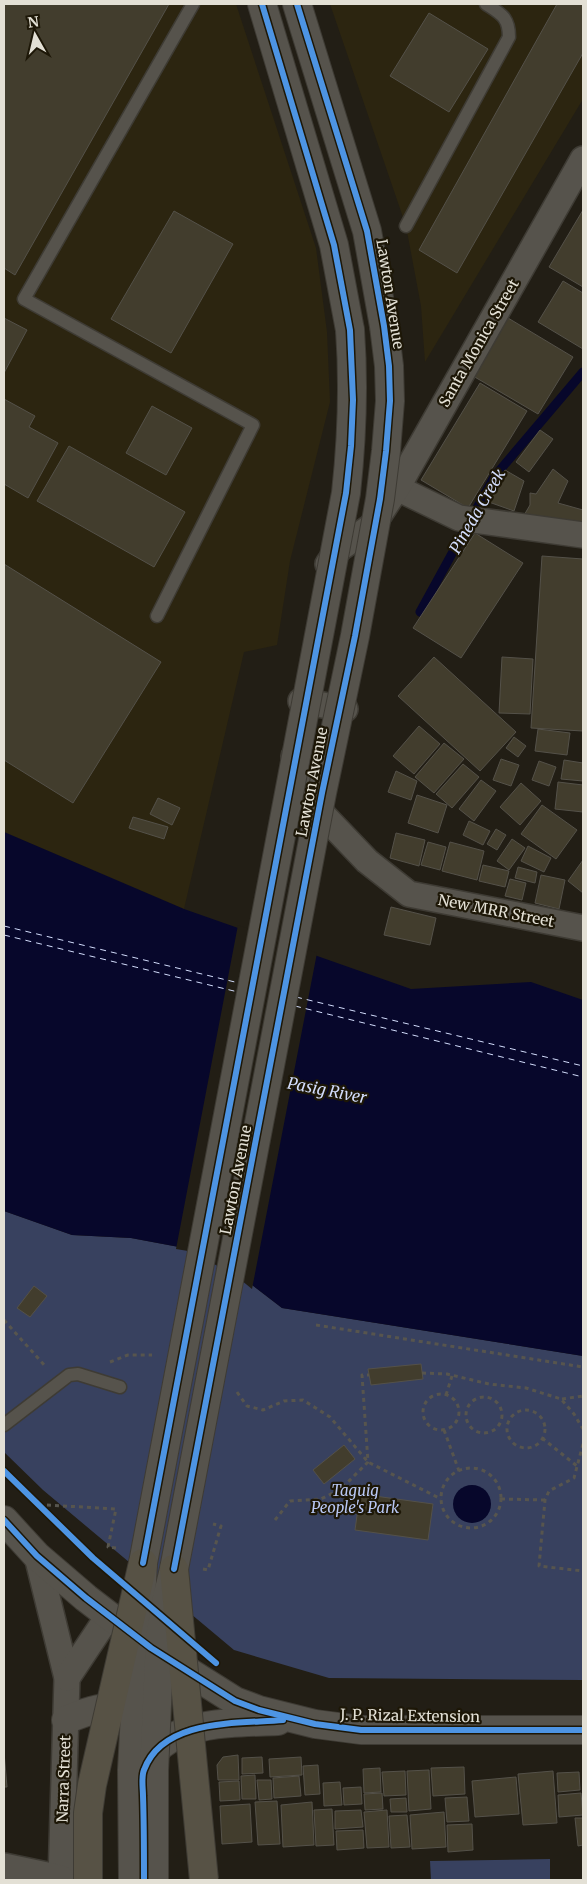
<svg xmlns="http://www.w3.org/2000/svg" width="587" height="1884" viewBox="0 0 587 1884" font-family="Merriweather,serif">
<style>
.built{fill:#2c2510}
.green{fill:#38415f}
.water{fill:#07072b}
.pier{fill:#221e15}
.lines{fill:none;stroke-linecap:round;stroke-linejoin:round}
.stream{stroke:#07072b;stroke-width:9}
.ferry{stroke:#d3ddfc;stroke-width:1;stroke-dasharray:6 5;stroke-linecap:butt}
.building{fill:#423d2d;stroke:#545149}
.lane-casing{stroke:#3e3b34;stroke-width:15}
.street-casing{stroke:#3e3b34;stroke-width:28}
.secondary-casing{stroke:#3e3b34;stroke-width:30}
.path{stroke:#57554e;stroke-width:3;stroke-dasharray:4 4;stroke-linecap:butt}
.lane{stroke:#56534c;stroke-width:12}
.street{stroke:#56534c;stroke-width:25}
.secondary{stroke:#56534c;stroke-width:28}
.secondary-bridge-casing{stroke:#3e3b34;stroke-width:30;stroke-linecap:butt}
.primary-bridge-casing{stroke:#3e3b34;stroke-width:30;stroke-linecap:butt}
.secondary-bridge{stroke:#56534c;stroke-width:28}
.primary-bridge{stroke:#575245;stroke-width:28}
.cycleway-casing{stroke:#1d1707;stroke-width:9}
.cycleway{stroke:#4d94e3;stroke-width:6}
.labels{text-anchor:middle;stroke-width:4.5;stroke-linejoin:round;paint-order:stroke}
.street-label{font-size:15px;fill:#e3e0d5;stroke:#1d1707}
.park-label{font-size:15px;font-style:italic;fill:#b9c8f5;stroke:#1d1707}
.water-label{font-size:16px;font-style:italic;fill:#d3ddfc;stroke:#1d1707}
</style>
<rect width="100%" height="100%" fill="#221e15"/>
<!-- built -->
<g class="built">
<path d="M4,4H236L316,248L327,332L330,402L290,561L277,645L244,652L184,909L4,832Z"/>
<path d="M330,4H583V99L425,362L421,306L406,226Z"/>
</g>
<!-- green -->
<g class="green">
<path d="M4,1211L72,1235L131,1238L195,1250L243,1278L282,1308L583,1356V1680L329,1678L234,1650L43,1490L4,1452Z"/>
<path d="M550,1859V1880H431L430,1861Z"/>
</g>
<!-- water -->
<g class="water">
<path d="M4,832L184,909L411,989L531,982L583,1000V1356L282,1308L243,1278L195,1250L131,1238L72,1235L4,1211Z"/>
<circle cx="472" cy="1504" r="19"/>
</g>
<!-- pier -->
<path class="pier" d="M238,925L317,953L252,1289L241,1280L194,1252L176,1249Z"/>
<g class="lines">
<!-- stream -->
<path class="stream" d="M420,612L494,477L583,372"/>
<!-- ferry -->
<g class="ferry">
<path d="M4,926L239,983"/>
<path d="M4,935L238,992"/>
<path d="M296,997L583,1066"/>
<path d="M295,1006L583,1077"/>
</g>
</g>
<!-- building -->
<g class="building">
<path d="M4,4H169L15,275L4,268Z"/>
<path d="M557,4H583V53L457,273L419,250Z"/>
<path d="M429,13L488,49L449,112L390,76Z"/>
<path d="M583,210V287L549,267Z"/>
<path d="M174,211L233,244L171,353L111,319Z"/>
<path d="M563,281L583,293V349L538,322Z"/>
<path d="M4,318L27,330L4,373Z"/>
<path d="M508,318L573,357L538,414L473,376Z"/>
<path d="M480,383L527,411L468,508L421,480Z"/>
<path d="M4,399L35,416L29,427L58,443L28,498L4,484Z"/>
<path d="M152,406L192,428L166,475L126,453Z"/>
<path d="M540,430L553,439L529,472L516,462Z"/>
<path d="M69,446L185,512L154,567L37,501Z"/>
<path d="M553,469L568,481L558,503L583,510V519L577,531L523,517L530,505V493L536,494Z"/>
<path d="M505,470L524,481L514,511L486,501Z"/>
<path d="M475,533L523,563L461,658L413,628Z"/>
<path d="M542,556L583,559V731L531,728Z"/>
<path d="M4,564L161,662L73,803L4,760Z"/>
<path d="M434,657L516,732L480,771L398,696Z"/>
<path d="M502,657L533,659L530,714L499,713Z"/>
<path d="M419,726L440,744L414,774L393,756Z"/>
<path d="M538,729L570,733L567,755L535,751Z"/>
<path d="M514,737L526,746L518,757L506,748Z"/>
<path d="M444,743L464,759L434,793L415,777Z"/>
<path d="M501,759L519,765L511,786L493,780Z"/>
<path d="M564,760L583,763V781L561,779Z"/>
<path d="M539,761L556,767L549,786L532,780Z"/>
<path d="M463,764L479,777L452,808L436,794Z"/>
<path d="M396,771L417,781L411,800L388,792Z"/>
<path d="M481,780L496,791L474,821L459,809Z"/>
<path d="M558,782L583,785V812L555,809Z"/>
<path d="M521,783L541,801L520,825L500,807Z"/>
<path d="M417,795L447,805L438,833L408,823Z"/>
<path d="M158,798L180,808L172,825L150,814Z"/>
<path d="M542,805L577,830L556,859L521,834Z"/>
<path d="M133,817L168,827L164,839L129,828Z"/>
<path d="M469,821L490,831L483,845L463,835Z"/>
<path d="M496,829L506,835L497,850L487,844Z"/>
<path d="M396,833L425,840L419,866L390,858Z"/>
<path d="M512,839L525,848L509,870L497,861Z"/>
<path d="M428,842L446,847L440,870L421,865Z"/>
<path d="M450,842L484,851L477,880L442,871Z"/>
<path d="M528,846L551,858L544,872L521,861Z"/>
<path d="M583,860V893L568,881Z"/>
<path d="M483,865L509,871L505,887L479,881Z"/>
<path d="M518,867L537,872L535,883L515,878Z"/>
<path d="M541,875L565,880L559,909L535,903Z"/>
<path d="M510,879L526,883L522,900L505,896Z"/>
<path d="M391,907L436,918L430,945L384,935Z"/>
<path d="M34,1286L47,1296L30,1317L17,1308Z"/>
<path d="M421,1364L423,1379L371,1385L368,1369Z"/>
<path d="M344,1445L355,1459L324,1484L313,1470Z"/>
<path d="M360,1494L433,1504L428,1540L355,1530Z"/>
<path d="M4,1752L7,1787H4Z"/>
<path d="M238,1755L239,1780H218L217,1765L223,1757Z"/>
<path d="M262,1757L263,1773L242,1774V1758Z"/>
<path d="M301,1757L302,1775L270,1777L269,1759Z"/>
<path d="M318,1765L320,1794L305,1795L303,1766Z"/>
<path d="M464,1767L465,1794L433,1796L431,1768Z"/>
<path d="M380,1768L381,1792L364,1793L363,1769Z"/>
<path d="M429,1770L431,1809L409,1811L407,1771Z"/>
<path d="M405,1771L406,1795L384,1796L382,1772Z"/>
<path d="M553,1771L557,1823L523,1825L518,1774Z"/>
<path d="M579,1772L580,1790L558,1792L557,1773Z"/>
<path d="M255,1775L256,1799H242L241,1776Z"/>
<path d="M299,1776L301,1796L274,1798L273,1778Z"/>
<path d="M516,1777L519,1814L475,1817L472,1781Z"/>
<path d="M257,1780H271L272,1799L259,1800Z"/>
<path d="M239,1781L240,1800L220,1801L219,1782Z"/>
<path d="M340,1782L342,1805L324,1806L323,1783Z"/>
<path d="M361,1787L362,1804L344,1805L343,1788Z"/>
<path d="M382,1793L383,1809L365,1810L364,1794Z"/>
<path d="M581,1793L583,1815L559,1817L558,1795Z"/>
<path d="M467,1797L469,1821L447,1822L445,1798Z"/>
<path d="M406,1798L407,1812H391L390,1799Z"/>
<path d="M277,1801L280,1844L258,1845L255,1802Z"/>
<path d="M312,1802L314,1845L283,1847L281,1805Z"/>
<path d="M250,1804L252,1842L222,1844L220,1806Z"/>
<path d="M332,1809L334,1845L316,1846L314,1810Z"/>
<path d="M361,1810L363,1827L335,1829V1811Z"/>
<path d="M387,1810L389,1847L367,1848L364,1812Z"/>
<path d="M444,1812L446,1847L412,1849L410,1815Z"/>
<path d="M407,1815L410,1847L391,1848L389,1816Z"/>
<path d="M575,1818H583V1845L578,1846Z"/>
<path d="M472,1824L473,1850L448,1852L447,1825Z"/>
<path d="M363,1830L364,1848L337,1850L336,1831Z"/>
</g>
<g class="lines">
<!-- lane casing -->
<g class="lane-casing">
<g id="lane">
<path d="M406,226L509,37C509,17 501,14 486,4"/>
<path d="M157,616L253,425L24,299L193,4"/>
<path d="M4,1425L69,1375L78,1374L120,1387"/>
</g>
</g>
<!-- street casing -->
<g class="street-casing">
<g id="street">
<path d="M397,488L459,518L583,535"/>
<path d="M328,564L339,549L372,526L397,488L583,159"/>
<path d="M301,701L345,709"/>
<path d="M294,756L296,771L303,786L324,816L367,861L409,894L583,928"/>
<path d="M37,1556L67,1678L61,1880"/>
<path d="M67,1678L109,1615"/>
<path d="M4,1866L61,1878"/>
</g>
</g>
<!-- secondary casing -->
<g class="secondary-casing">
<g id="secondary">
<path d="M262,4L334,245L350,330"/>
<path d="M297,4L367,231L384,326"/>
<path d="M4,1520L37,1556L86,1598L151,1648L235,1701L259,1710L315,1724L361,1730H583"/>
<path d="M66,1720C87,1711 108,1703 131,1711"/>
<path d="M145,1767C150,1760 154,1751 161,1745C192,1720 241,1723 278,1721"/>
</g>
</g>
<!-- path -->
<g class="path">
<path d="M4,1320L45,1366"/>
<path d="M316,1325L583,1367"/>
<path d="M110,1362L128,1355H152"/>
<path d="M422,1373L447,1374L489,1384L526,1388L561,1399L574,1414L583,1429"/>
<path d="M237,1392L247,1406L263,1410L284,1401L303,1400L330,1417L368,1462L441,1499"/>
<circle cx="441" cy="1412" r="18"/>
<path d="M446,1395L452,1376"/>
<circle cx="484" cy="1415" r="18"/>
<path d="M562,1399L583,1396"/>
<circle cx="526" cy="1429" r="19"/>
<path d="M444,1430L459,1471"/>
<path d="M542,1438L577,1466"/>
<path d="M583,1444L574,1478L549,1491L545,1500L539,1566L583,1571"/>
<circle cx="471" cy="1498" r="30"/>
<path d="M501,1499L545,1500"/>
<path d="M47,1505L116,1509L108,1547L116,1548"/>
<path d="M275,1520L290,1501L321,1499L341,1489L368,1462L362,1375H369"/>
<path d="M203,1569L208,1570L221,1526L213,1524"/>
</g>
<!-- lane -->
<use href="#lane" class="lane"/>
<!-- street -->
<use href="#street" class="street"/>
<!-- secondary -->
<use href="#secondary" class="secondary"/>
<!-- secondary-bridge casing -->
<g class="secondary-bridge-casing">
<g id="secondary-bridge">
<path d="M133,1880L132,1770L143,1563L346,493C352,438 354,385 350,330"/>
<path d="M154,1880V1771L160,1638L166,1602L174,1569L322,793L355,636L380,499L386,451L390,401L389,366L384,326"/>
</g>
</g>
<!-- primary-bridge casing -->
<g class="primary-bridge-casing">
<g id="primary-bridge">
<path d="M174,1569L204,1880"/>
<path d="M88,1880V1813L92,1785L143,1563"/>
</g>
</g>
<!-- secondary-bridge -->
<use href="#secondary-bridge" class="secondary-bridge"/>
<!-- primary-bridge -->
<use href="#primary-bridge" class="primary-bridge"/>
<!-- cycleway casing -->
<g class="cycleway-casing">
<g id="cycleway">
<path d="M4,1471L93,1558L216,1663"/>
<path d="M4,1520L37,1556L86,1598L151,1648L235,1701L259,1710L315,1724L361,1730H583"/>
<path d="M143,1563L346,493L351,446L353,400L350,330L334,245L262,4"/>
<path d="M174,1569L322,793L355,636L380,499L386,451L390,401L389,366L384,326L367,231L297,4"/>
<path d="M144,1880C144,1852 144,1824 143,1796C143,1788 141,1777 144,1770C163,1718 239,1724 283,1720"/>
</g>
</g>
<!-- cycleway -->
<use href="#cycleway" class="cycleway"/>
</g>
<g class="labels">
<!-- street labels -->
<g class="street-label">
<text transform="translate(390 294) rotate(81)" y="5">Lawton Avenue</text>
<text transform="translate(479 343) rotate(-60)" y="5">Santa Monica Street</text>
<text transform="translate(312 782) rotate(-79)" y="5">Lawton Avenue</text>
<text transform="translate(496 911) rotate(11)" y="5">New MRR Street</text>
<text transform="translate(236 1180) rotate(-79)" y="5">Lawton Avenue</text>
<text transform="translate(410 1716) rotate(1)" y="5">J. P. Rizal Extension</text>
<text transform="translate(64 1779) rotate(-88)" y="5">Narra Street</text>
</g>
<!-- park labels -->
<g class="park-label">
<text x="355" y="1496">Taguig<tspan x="355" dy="17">People's Park</tspan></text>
</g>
<!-- water labels -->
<g class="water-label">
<text transform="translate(477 511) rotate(-60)" y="6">Pineda Creek</text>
<text transform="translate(327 1090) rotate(11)" y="6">Pasig River</text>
</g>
</g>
<!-- border -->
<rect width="587" height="1884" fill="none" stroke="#e3e0d5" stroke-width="10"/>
<!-- north arrow -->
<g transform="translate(35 35) rotate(352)" stroke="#1d1707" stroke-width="4" paint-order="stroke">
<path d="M0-4L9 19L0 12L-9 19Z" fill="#e3e0d5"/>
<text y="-8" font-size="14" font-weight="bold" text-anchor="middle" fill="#e3e0d5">N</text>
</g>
</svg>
